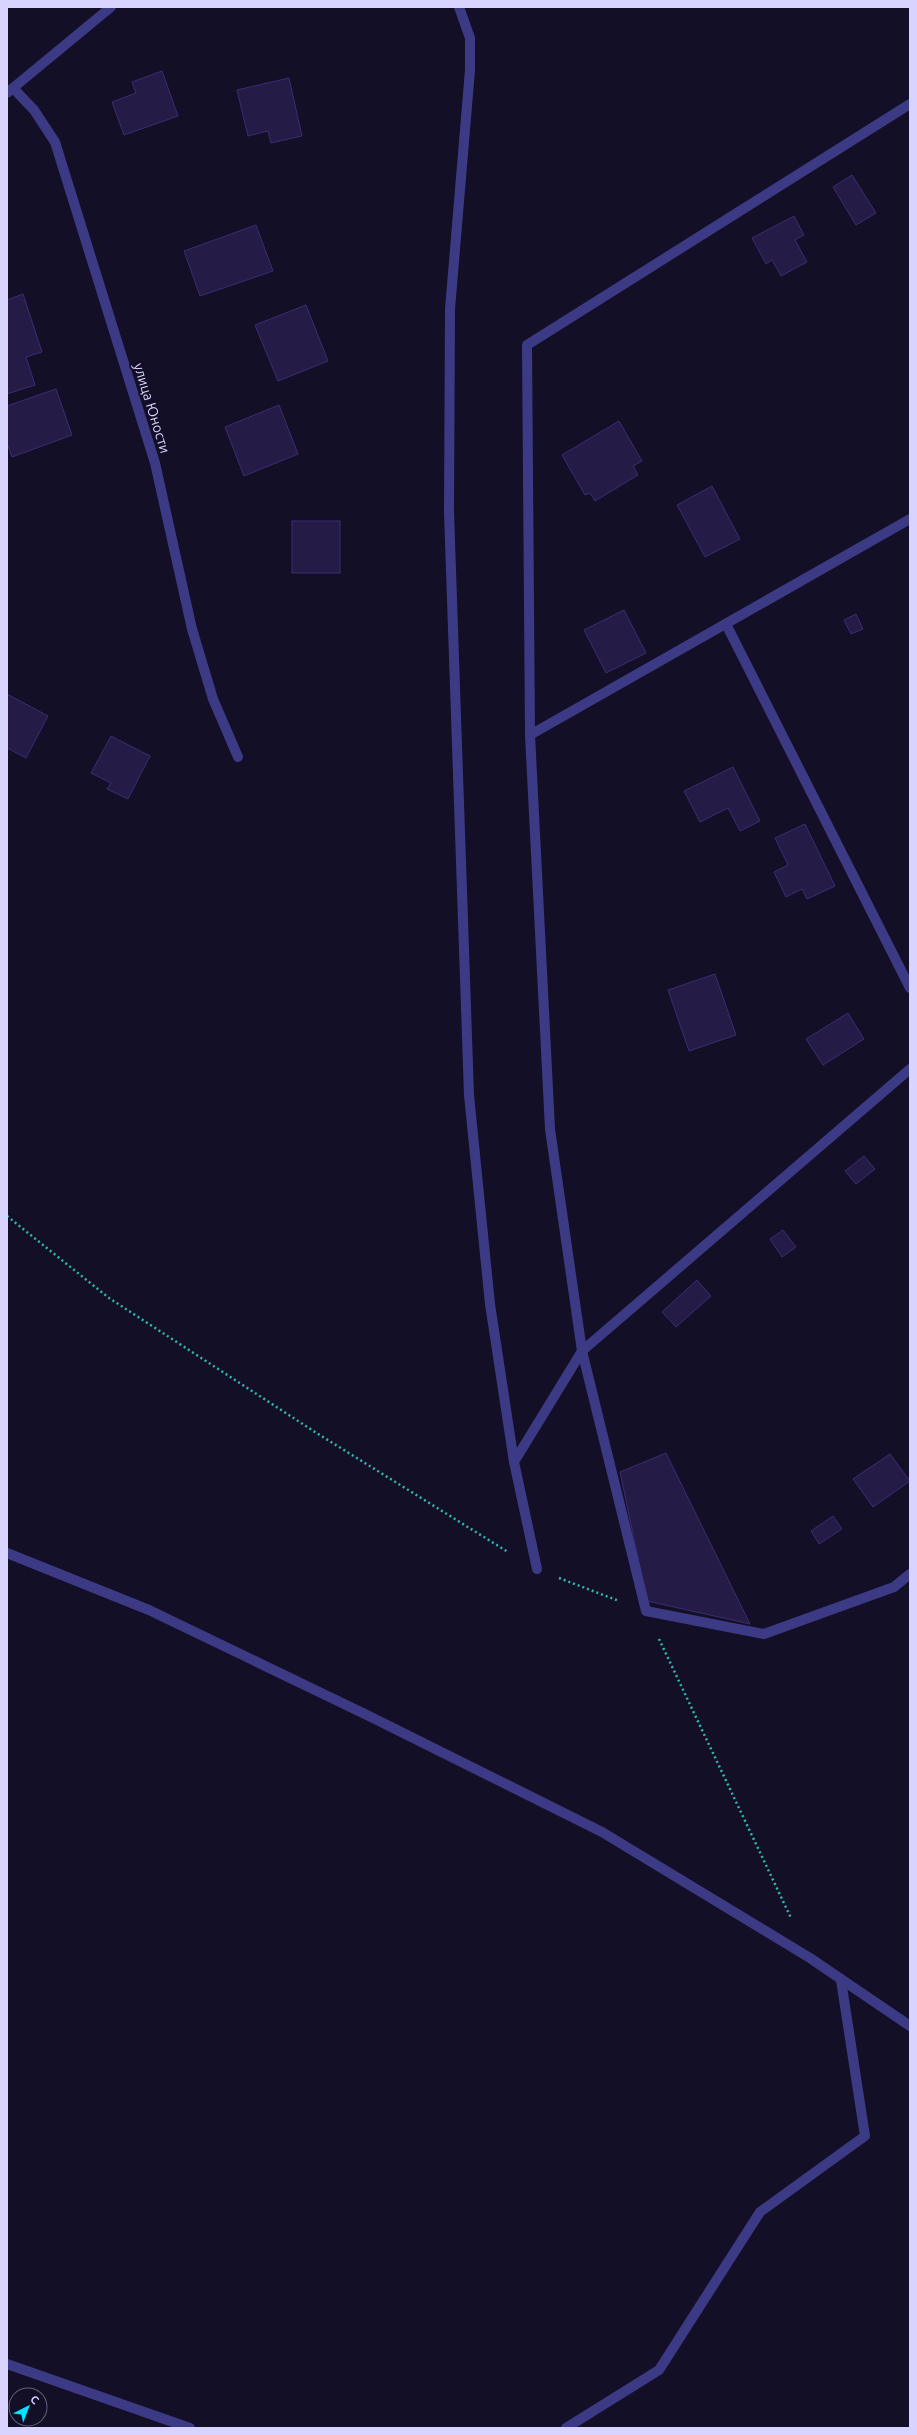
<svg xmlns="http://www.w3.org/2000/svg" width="917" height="2435" viewBox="0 0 917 2435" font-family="Ubuntu,sans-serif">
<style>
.building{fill:#241b47;stroke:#3b2d73}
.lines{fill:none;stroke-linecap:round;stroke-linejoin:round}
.path{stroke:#2fb8b0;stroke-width:2.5;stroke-dasharray:2 3;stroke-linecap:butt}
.minor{stroke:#3d3a85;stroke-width:10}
.labels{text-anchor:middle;stroke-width:4;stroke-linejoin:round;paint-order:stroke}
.street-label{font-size:14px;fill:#d9d4ff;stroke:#130f26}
</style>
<rect width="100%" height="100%" fill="#130f26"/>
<!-- building -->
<g class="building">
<path d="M162,71L178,116L124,135L112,102L136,93L132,82Z"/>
<path d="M289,78L302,136L271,143L268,131L248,136L237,90Z"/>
<path d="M852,175L876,213L856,225L833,187Z"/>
<path d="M794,216L804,235L795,240L807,262L781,276L772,260L766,264L752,238Z"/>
<path d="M256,225L273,271L200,296L184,251Z"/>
<path d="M23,294L42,352L26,357L35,385L7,394V300Z"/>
<path d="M306,305L328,361L278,381L255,325Z"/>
<path d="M56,389L72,435L12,457L7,443V406Z"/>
<path d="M279,405L298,454L244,476L225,427Z"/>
<path d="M619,421L642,461L633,466L638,475L595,501L590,493L585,495L562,455Z"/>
<path d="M712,486L740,539L705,557L677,505Z"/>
<rect x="292" y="521" width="48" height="52"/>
<path d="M624,610L646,653L606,673L584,630Z"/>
<path d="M856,614L863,629L851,634L844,620Z"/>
<path d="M7,694L48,716L26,758L7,748Z"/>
<path d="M111,736L150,756L128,799L107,789L111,783L91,773Z"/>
<path d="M733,767L760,821L740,831L728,808L700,822L684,791Z"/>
<path d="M805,824L835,886L807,899L802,889L786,897L774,872L788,865L775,838Z"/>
<path d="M715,974L736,1035L689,1051L668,990Z"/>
<path d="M848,1013L864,1039L823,1065L806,1039Z"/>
<path d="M864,1156L875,1169L856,1184L845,1171Z"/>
<path d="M783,1230L796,1247L782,1257L770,1239Z"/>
<path d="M697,1280L711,1296L676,1327L662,1312Z"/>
<path d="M666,1453L750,1624L647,1601L620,1472Z"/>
<path d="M890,1454L910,1481L873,1507L853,1479Z"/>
<path d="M833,1516L842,1529L819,1544L811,1531Z"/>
</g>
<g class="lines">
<!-- path -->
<g class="path">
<path d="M7,1216L109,1298L315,1432L508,1552"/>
<path d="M559,1578L619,1601"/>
<path d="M659,1639L791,1918"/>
</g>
<!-- minor -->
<g class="minor">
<path d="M459,7L470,38V70L450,309L449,512L469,1095L490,1304L514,1462L537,1569"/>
<path d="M13,88L111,7"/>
<path d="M7,93L13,88L34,110L55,142L155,463L192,629L213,699L238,757"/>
<path d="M910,104L527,345L530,735L550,1129L582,1351L646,1611L764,1634L894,1587L910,1574"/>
<path d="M726,624L910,988"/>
<path d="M530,735L910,519"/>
<path d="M514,1462L582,1351L910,1069"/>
<path d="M7,1553L149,1610L369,1716L602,1832L810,1958L910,2026"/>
<path d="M7,2364L190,2428"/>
<path d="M566,2428L659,2370L760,2212L865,2136L841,1980"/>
</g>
</g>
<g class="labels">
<!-- street labels -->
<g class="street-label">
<text transform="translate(152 408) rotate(73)" y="5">улица Юности</text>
</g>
</g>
<!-- border -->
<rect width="917" height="2435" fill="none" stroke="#d9d4ff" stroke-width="16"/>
<!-- north arrow -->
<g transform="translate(28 2407) rotate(42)"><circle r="19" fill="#130f26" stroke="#625e7d"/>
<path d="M0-3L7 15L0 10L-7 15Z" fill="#00e5ff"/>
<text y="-6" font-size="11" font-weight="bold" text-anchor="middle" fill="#d9d4ff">С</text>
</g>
</svg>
